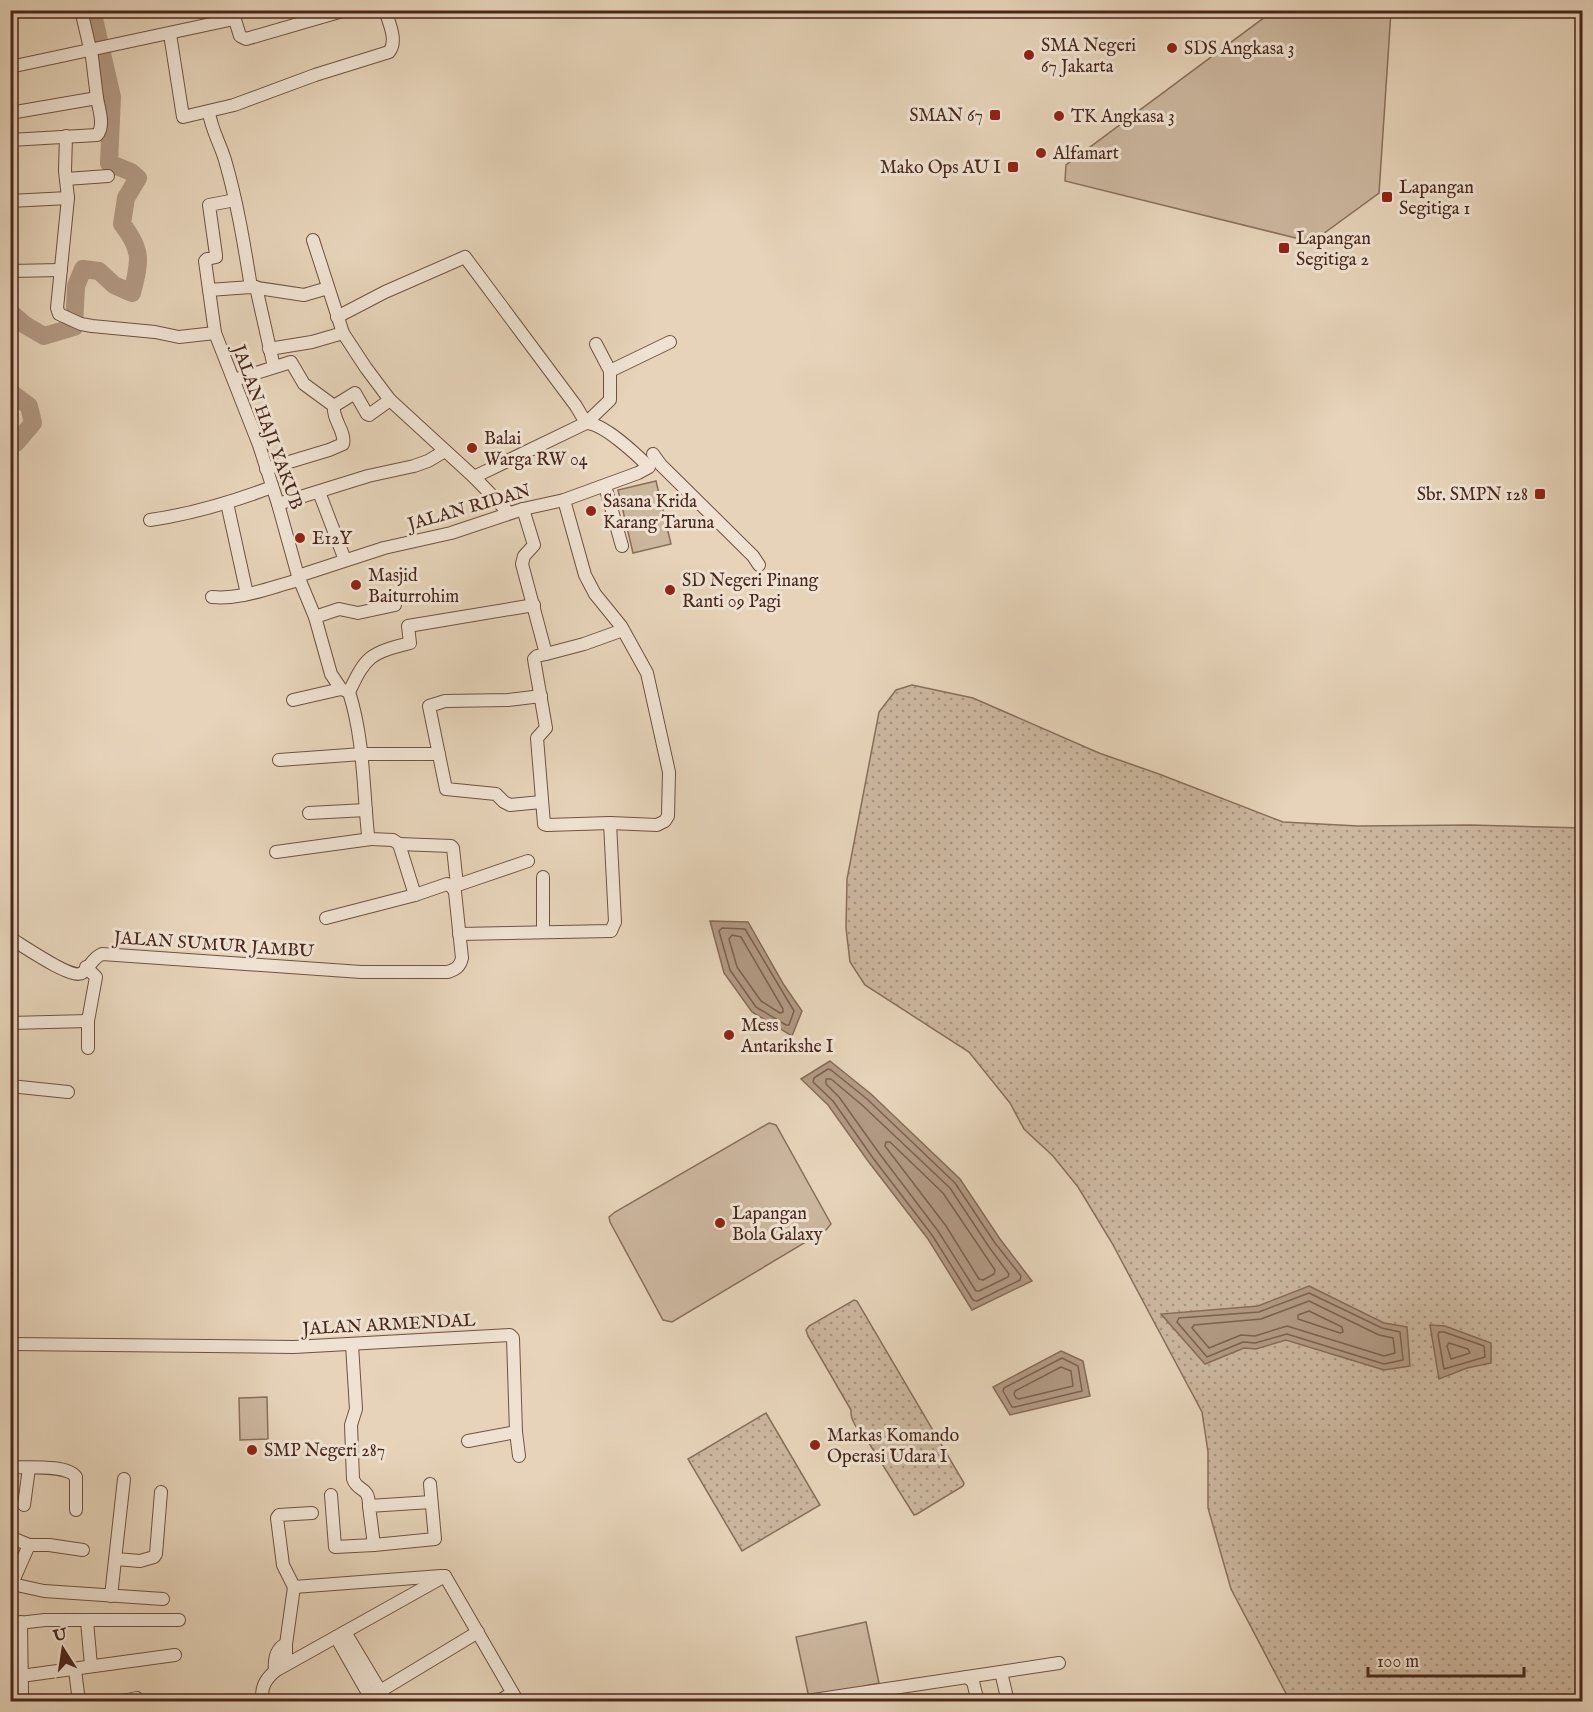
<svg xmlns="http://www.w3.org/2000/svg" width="1593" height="1712" viewBox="0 0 1593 1712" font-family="'IM FELL English',serif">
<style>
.grass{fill:url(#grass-dots);stroke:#8a6e5c;stroke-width:1.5}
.park{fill:#cbb69e;stroke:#8a6e5c;stroke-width:1.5}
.water{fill:#b19983;stroke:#876b59;stroke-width:1.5}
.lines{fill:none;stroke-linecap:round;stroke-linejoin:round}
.shore{stroke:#7d604f;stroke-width:1.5}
.river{stroke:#b19983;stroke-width:18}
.street-casing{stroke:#705242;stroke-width:14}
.street{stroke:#efe2d2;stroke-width:12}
.poi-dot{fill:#8f2418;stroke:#efe2d2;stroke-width:2}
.labels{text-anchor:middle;stroke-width:6;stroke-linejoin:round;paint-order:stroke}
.poi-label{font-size:18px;fill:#49271b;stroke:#efe2d2;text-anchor:start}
.street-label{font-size:18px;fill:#49271b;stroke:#efe2d2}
</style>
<defs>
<pattern id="grass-dots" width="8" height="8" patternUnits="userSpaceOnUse" patternTransform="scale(1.5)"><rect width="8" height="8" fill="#cbb69e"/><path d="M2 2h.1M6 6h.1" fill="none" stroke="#a79480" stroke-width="1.8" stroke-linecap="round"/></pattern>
</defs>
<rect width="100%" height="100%" fill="#e6d3b9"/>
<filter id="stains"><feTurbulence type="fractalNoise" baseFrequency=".00333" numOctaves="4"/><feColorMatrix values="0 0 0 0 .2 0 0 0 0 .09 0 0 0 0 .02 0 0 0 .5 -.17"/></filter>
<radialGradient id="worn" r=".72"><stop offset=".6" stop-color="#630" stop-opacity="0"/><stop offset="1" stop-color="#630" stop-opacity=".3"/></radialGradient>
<!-- grass -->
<g class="grass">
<path d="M912,685L973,698L1099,753L1159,774L1283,822L1358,826L1471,825L1582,828V1701H1290L1231,1589L1208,1508V1452L1202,1412L1112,1243L1078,1187L1053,1156L1024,1129L1010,1103L969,1052L865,985L850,962L846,928L847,879L879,712L896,690Z"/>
<path d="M854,1300L857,1301L964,1483L963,1486L917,1514L914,1515L864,1435C857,1431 850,1418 851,1410L808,1336L806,1330L809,1326Z"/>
<path d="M766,1413L820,1505L742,1551L688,1459Z"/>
</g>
<!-- park -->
<g class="park">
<path d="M1273,11H1391L1379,193L1312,242L1065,181L1066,165Z"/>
<path d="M656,481L671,544L633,553L618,490Z"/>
<path d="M769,1123L776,1125L831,1224L826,1230L672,1322L663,1320L610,1222L609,1217L615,1212Z"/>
<path d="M267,1397L268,1439L240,1440L239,1398Z"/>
<path d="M866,1622L879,1683L809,1698L796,1637Z"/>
</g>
<!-- water -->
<g class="water">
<path d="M710,921L748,922L784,985L802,1011L792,1036L752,1012L724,973Z"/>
<path d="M830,1061L871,1094L960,1179L1000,1239L1032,1281L972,1310L928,1239L868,1161L828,1105L801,1079Z"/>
<path d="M1309,1286L1384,1323L1407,1327L1410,1366L1384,1370L1286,1340L1256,1349L1244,1348L1205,1364L1161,1314L1258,1306Z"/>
<path d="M1430,1325L1445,1326L1491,1343V1363L1467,1368L1439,1379Z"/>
<path d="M1061,1351L1083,1361L1090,1396L1010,1415L993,1387Z"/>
</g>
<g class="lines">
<!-- shore -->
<g class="shore">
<path d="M722,928L745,929L794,1011L789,1025H786L756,1007L730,970L719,931Z"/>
<path d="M732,935L741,937L783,1009V1012L780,1013L761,1001L737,967L729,939Z"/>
<path d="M828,1069L831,1070L867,1099L955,1183L995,1243L1021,1276L1020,1280L977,1301L973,1300L932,1235L873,1158L833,1101L813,1082L814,1078Z"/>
<path d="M826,1079H831L862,1105L950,1188L989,1247L1009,1274L1008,1277L979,1291H976L938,1231L879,1153L839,1097L826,1084Z"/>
<path d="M886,1142H890L943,1193L995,1270L994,1274L983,1280L979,1279L946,1226L885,1146Z"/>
<path d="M1309,1293L1382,1328L1400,1332L1403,1360L1384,1364L1287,1334L1255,1343L1243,1342L1207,1357L1177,1322L1179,1318L1259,1312Z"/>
<path d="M1309,1301L1379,1335L1393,1338L1395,1353L1384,1356L1287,1326L1255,1336L1241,1335L1209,1348L1192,1328L1194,1325L1261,1319Z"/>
<path d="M1309,1311L1342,1327L1343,1332L1340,1333L1298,1319V1315Z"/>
<path d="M1439,1332H1444L1484,1346L1485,1357L1444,1369L1438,1335Z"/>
<path d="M1449,1343L1468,1349L1470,1353L1451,1359L1447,1346Z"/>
<path d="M1062,1358L1078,1366L1082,1391L1015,1407H1012L1003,1391L1004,1388Z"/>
<path d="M1061,1367L1071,1371L1073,1386L1019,1399L1016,1398L1014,1394L1015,1391Z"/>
</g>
<!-- river -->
<g class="river">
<path d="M10,312L25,325L44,336L74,327L76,286L83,269L99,271L114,285L132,293C140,261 143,251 122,224L126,198L138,178L131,172L109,163L112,97L92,10"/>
<path d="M10,392L29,406L33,423L16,443L10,441"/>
</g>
<!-- street casing -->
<g class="street-casing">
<g id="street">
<path d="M232,10L240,36L246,39L346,10"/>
<path d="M170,34L183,117L234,105L315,75L389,52C398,41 389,23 385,10"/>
<path d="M10,67L234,19"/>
<path d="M209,112C211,129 220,143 225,160C237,201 244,244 251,287"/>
<path d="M10,113L97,98L92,57L81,10"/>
<path d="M66,136L65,171L68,198"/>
<path d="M10,140L97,135C105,126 99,110 97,98"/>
<path d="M66,179L108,176"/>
<path d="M10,201L68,198L57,308L59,314L81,324L92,326L155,332L179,337L215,333"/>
<path d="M313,240L343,333L366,368L390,400L474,477L509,513"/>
<path d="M10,271L61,270"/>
<path d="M256,287L274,367"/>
<path d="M209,290L251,287L304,295L328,288"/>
<path d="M337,317L385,292L465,257L576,406L586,423"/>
<path d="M269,349L312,342L343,333"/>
<path d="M610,371L670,342"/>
<path d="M234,380L291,362L304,384L334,406"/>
<path d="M334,406L355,393L367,414L369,415L390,400"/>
<path d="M653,454L661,465L753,556L759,565"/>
<path d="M266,469L329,450L343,444C346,432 332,419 334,406"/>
<path d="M474,477L586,423L610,400V371L596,344"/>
<path d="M605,486L622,546"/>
<path d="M319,492L345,560"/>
<path d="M227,503L247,594"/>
<path d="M278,504L368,476L414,466L428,461L445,451"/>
<path d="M523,509L534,545L524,556L522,564L546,654L537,656L534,659L546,728L537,738L544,824L547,825L610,823L657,825L665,821L668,816L669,772L647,673L621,626L595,594L585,575L564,500"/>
<path d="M150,520C192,514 232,502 272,487"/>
<path d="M298,576L384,548L451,533L523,509L564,500L638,473L649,467C636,454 603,423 586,423"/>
<path d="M212,597C241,600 271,587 299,580"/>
<path d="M315,617L339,609L358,613L395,605"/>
<path d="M546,654L584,644L623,630"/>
<path d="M349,692C366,656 370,653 410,643L408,626L534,605"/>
<path d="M293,700L341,689"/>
<path d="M279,760L362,754H439"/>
<path d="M541,802L510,805L504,802L496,794L446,789L429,706L445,701L508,700L541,696"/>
<path d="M309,813L366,810"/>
<path d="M399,844L451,846L453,848L457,885"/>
<path d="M276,852L371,839"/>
<path d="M543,877V931"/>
<path d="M452,887L528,861"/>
<path d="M326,918L415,895"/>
<path d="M459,934L611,931L615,922L610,823"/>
<path d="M10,938C22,945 72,980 82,973C90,968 92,958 102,954L361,972H448C456,969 460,967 462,958L455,892L452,887L447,884L415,895L399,844L393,840L371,839L368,835C363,787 364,739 349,692L341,689L331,674L315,617L298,576L278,504L259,445L215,333L205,261L207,259L216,257V255L209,205L235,200"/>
<path d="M86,967L96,977L88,1021V1048"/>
<path d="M10,1023L88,1021"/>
<path d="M10,1086L68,1092"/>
<path d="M10,1344L294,1347L510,1335L513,1338L516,1432L519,1456"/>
<path d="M352,1345L356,1409L351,1425L353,1479C358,1493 369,1485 369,1506"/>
<path d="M468,1441L516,1432"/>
<path d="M10,1467C27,1468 67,1464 76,1477V1510"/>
<path d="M331,1495L335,1547L374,1545L435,1539L430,1484"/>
<path d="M24,1505L29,1468"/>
<path d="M10,1537L29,1545H49L83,1550"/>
<path d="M374,1545L369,1506L431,1502"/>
<path d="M116,1559L140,1561L154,1557L156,1554L161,1492"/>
<path d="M445,1576L518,1702"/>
<path d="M12,1584L44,1591L163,1599"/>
<path d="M294,1587L441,1576"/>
<path d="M294,1587L283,1565L277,1518L279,1515L312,1513"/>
<path d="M10,1588L29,1545"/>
<path d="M111,1596L124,1479"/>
<path d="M87,1621L91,1666"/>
<path d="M21,1622L22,1695"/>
<path d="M10,1624L45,1620H179"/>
<path d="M345,1632L387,1702"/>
<path d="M336,1637L373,1702"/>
<path d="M286,1664V1644L294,1587"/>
<path d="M75,1670L79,1702"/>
<path d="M275,1671C274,1660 275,1649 286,1644"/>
<path d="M1001,1672L1008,1702"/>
<path d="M21,1676L175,1655"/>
<path d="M967,1677L1059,1663"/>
<path d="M117,1702L137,1698"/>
<path d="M263,1702C260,1688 265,1680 275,1671L445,1576"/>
<path d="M362,1702L478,1632"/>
<path d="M498,1702L512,1693"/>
<path d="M800,1702L967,1677L973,1682L978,1702"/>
</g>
</g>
<!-- street -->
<use href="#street" class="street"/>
</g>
<!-- markers -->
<g class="poi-dot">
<circle cx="1172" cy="48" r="6"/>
<circle cx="1029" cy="55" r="6"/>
<rect x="989" y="109" width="12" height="12" rx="3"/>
<circle cx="1059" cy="116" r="6"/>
<circle cx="1041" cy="153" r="6"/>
<rect x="1007" y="161" width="12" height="12" rx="3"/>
<rect x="1381" y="191" width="12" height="12" rx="3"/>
<rect x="1278" y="242" width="12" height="12" rx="3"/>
<circle cx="472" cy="448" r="6"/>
<rect x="1534" y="488" width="12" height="12" rx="3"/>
<circle cx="591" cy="511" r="6"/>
<circle cx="300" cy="538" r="6"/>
<circle cx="356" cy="585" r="6"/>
<circle cx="670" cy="590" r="6"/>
<circle cx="729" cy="1035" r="6"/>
<circle cx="720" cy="1223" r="6"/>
<circle cx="815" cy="1445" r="6"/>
<circle cx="252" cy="1450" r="6"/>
</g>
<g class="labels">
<!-- poi labels -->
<g class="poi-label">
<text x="1041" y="51">SMA Negeri<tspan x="1041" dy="21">67 Jakarta</tspan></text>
<text x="1184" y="54">SDS Angkasa 3</text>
<text x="983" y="121" text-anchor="end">SMAN 67</text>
<text x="1071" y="122">TK Angkasa 3</text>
<text x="1053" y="159">Alfamart</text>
<text x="1001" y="173" text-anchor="end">Mako Ops AU I</text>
<text x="1399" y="193">Lapangan<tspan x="1399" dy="21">Segitiga 1</tspan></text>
<text x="1296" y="244">Lapangan<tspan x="1296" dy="21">Segitiga 2</tspan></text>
<text x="484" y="444">Balai<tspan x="484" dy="21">Warga RW 04</tspan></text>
<text x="1528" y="500" text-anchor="end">Sbr. SMPN 128</text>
<text x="603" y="507">Sasana Krida<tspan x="603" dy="21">Karang Taruna</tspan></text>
<text x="312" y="544">E12Y</text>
<text x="368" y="581">Masjid<tspan x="368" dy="21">Baiturrohim</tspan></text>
<text x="682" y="586">SD Negeri Pinang<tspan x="682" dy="21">Ranti 09 Pagi</tspan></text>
<text x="741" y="1031">Mess<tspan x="741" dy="21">Antarikshe I</tspan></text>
<text x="732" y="1219">Lapangan<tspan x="732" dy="21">Bola Galaxy</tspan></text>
<text x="827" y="1441">Markas Komando<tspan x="827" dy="21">Operasi Udara I</tspan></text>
<text x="264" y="1456">SMP Negeri 287</text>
</g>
<!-- street labels -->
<g class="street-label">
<text transform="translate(268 427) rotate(70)" y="6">JALAN HAJI YAKUB</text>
<text transform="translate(469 507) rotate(-16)" y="6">JALAN RIDAN</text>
<text transform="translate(214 944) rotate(4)" y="6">JALAN SUMUR JAMBU</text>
<text transform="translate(389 1324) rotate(-3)" y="6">JALAN ARMENDAL</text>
</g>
</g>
<!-- margin -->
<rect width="1593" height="1712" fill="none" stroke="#e6d3b9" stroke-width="36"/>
<rect x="12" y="12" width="1569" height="1688" fill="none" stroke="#49271b" stroke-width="3"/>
<rect x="18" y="18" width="1557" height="1676" fill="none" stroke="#49271b" stroke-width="1.5"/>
<!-- north arrow -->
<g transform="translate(63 1649) rotate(348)" stroke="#efe2d2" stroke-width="4.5" paint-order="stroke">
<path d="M0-4.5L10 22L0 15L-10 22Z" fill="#49271b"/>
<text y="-9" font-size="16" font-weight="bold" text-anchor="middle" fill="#49271b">U</text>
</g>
<!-- scale -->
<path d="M1368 1667v9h156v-9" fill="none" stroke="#49271b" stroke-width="3"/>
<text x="1377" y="1667" font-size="18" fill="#49271b" stroke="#efe2d2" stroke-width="4.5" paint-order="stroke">100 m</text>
<rect width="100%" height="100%" filter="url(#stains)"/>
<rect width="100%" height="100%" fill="url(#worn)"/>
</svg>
